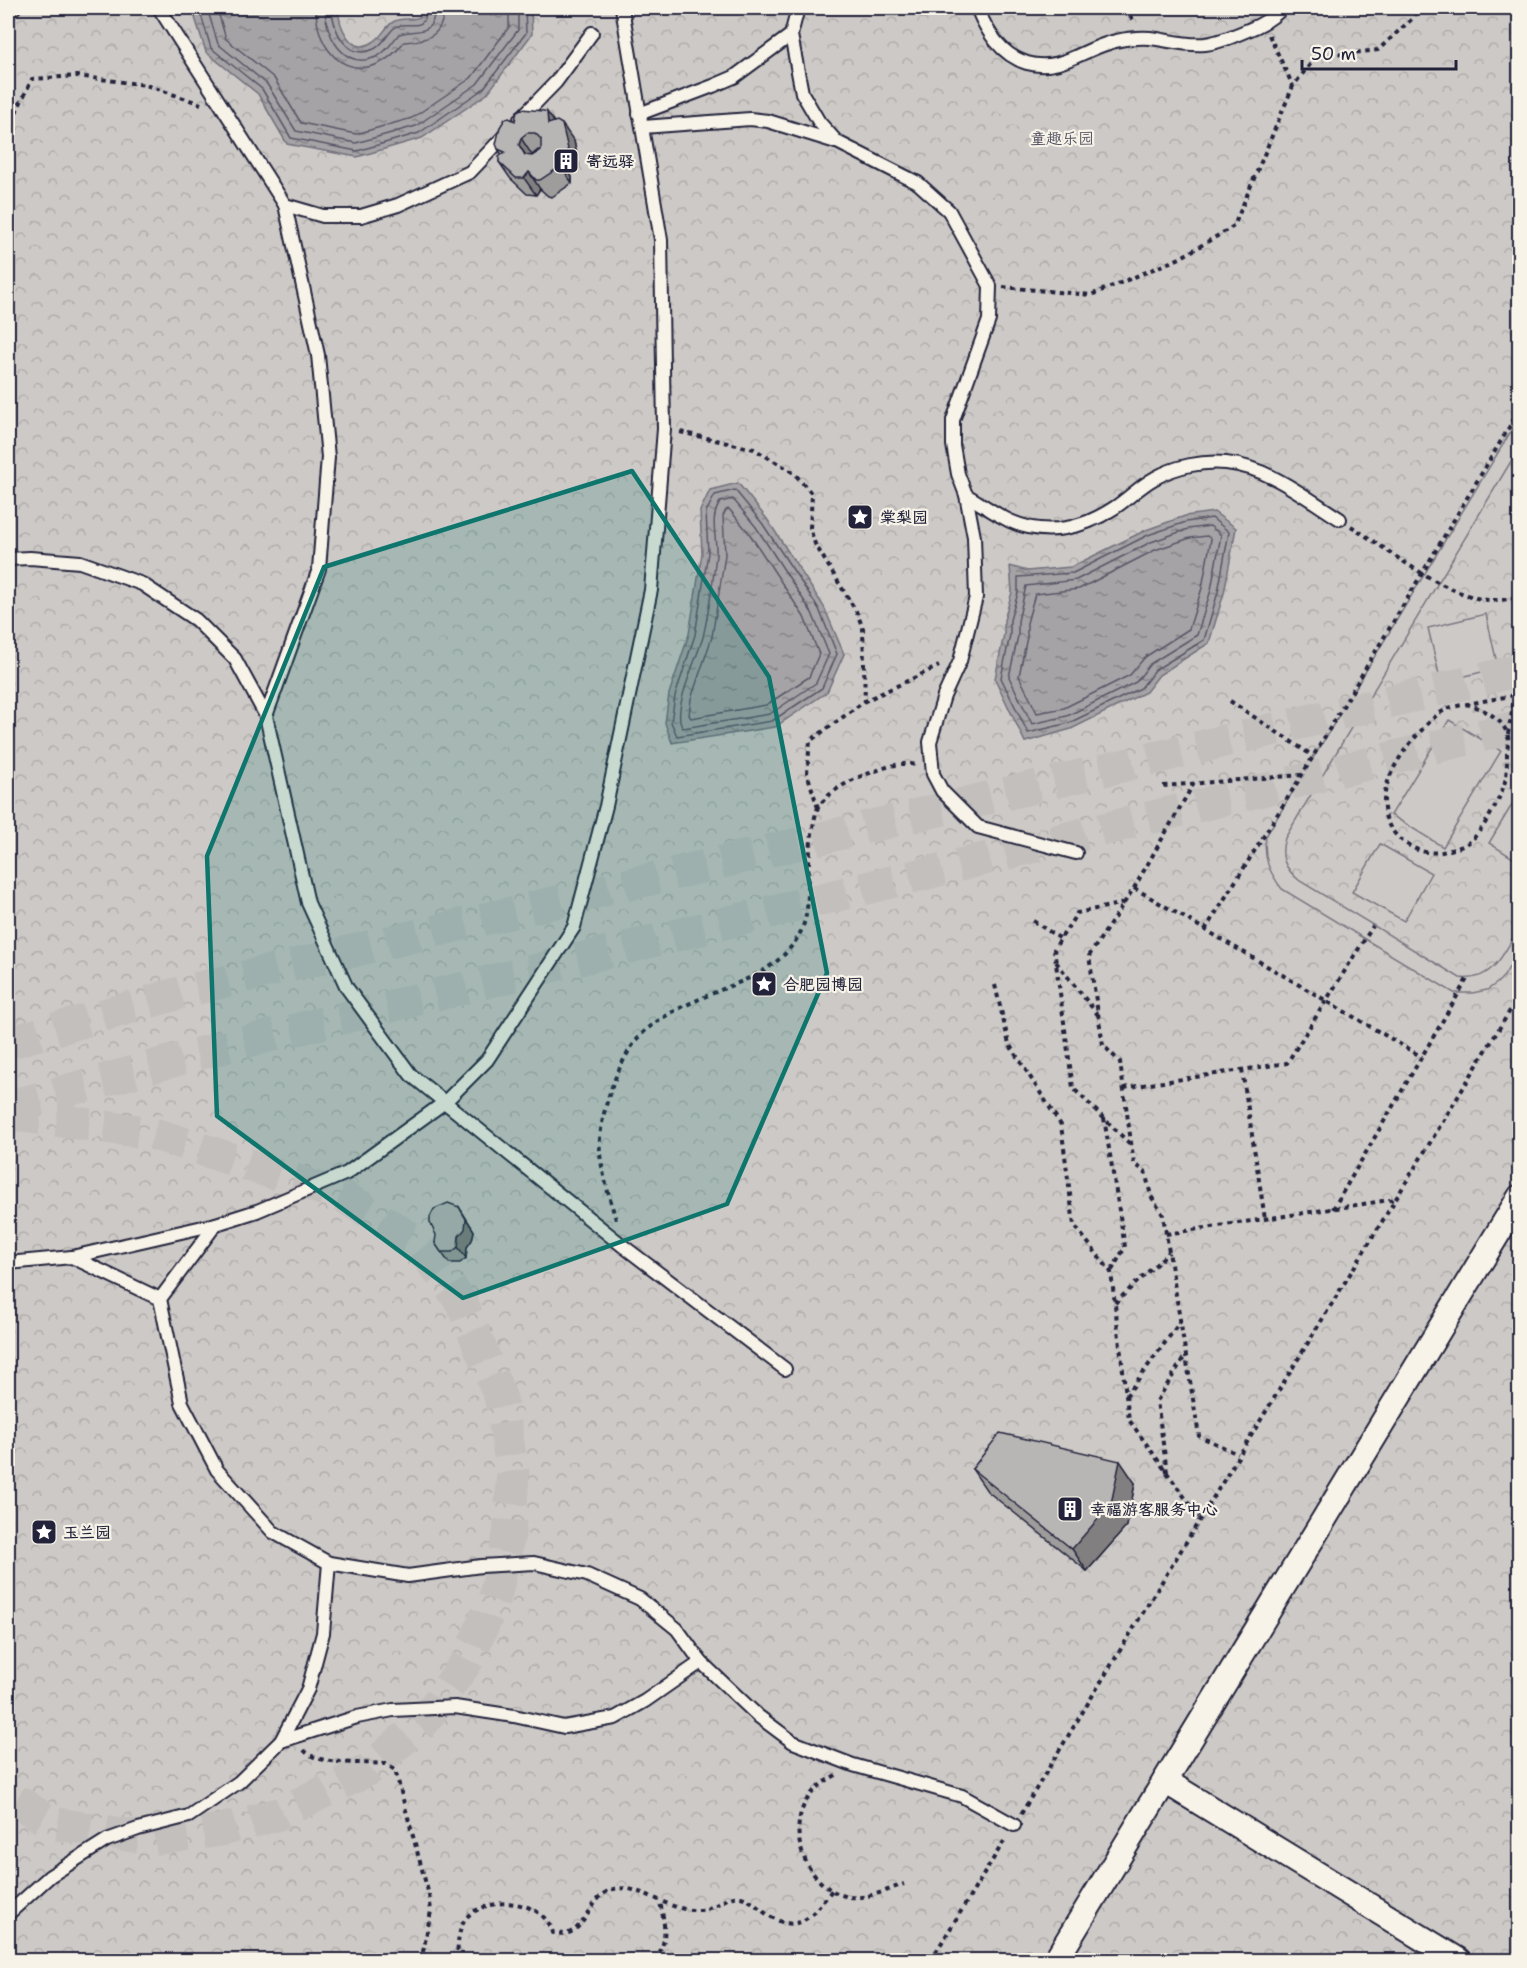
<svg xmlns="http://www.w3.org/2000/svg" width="1527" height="1968" viewBox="0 0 1527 1968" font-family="'Shantell Sans','LXGW WenKai TC',sans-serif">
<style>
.forest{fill:url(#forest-crowns);stroke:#787680;stroke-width:1.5}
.garden{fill:#cdc9c6;stroke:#787680;stroke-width:1.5}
.water{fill:url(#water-ripples);stroke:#716f7b;stroke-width:1.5}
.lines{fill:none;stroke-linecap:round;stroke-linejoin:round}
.shore{stroke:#575666;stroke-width:1.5}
.primary-tunnel{stroke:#c2bfbd;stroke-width:33;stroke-dasharray:33 16;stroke-linecap:butt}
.service-casing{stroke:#22223b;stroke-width:16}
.minor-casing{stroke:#22223b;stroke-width:28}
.path{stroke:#22223b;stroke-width:4;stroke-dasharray:4.5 4.5;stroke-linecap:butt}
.service{stroke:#f7f3e8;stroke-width:12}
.minor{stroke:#f7f3e8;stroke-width:24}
.wall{fill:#9e9d9c;stroke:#22223b;stroke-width:1.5;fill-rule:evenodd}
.shaded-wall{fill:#817f7f;stroke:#22223b;stroke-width:1.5}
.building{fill:#b8b6b5;stroke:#22223b;stroke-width:1.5;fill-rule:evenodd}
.marked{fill:#0f766e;fill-opacity:0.2;stroke:#0f766e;stroke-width:4.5;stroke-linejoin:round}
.labels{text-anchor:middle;stroke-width:4.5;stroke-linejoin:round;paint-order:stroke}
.park-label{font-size:16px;fill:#555465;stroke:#f7f3e8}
.poi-label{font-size:16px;font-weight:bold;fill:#22223b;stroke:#f7f3e8;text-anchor:start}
</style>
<defs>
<pattern id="forest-crowns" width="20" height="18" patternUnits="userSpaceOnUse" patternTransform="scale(1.5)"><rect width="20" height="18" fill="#cdc9c6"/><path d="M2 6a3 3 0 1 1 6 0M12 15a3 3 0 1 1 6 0" fill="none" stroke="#b0acab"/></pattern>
<pattern id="water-ripples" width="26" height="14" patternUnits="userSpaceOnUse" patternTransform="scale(1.5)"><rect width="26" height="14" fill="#a6a3a6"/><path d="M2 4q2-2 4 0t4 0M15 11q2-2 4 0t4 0" fill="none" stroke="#878488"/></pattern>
</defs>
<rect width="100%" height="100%" fill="#eae6de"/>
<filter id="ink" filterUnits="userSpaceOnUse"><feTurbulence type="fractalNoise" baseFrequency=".0167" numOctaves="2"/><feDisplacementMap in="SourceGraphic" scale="12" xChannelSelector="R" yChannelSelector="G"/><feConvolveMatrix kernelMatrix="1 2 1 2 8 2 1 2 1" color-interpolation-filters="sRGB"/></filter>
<g filter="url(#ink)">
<!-- forest -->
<rect class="forest" x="8" y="8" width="1511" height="1952"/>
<!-- garden -->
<g class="garden">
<path d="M1519,418V448L1285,838C1279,857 1285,869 1300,881L1460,978C1493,983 1506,950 1519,927V950L1504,976L1497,983L1487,990L1472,993H1454L1282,889C1269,872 1263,858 1266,836Z"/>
<path d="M1486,614L1498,668L1441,682L1428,628Z"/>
<path d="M1449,720L1501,751L1443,847L1391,815Z"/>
<path d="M1519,793V862L1489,843Z"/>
<path d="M1380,844L1431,873L1404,921L1352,892Z"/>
</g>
<!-- water -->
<g class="water">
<path d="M192,8H338C339,25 350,57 373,42C382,37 385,27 393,22C402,17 410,21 420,17L422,8H531L532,34L487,94L422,138L357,157L287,144L258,94L206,52Z"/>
<path d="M738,483L767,519L824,607L844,654L827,692L775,727L672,743L665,723L669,694L689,634L702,553L700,511L710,490Z"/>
<path d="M1214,512L1236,528L1224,593L1209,643L1159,675L1146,692L1071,729L1025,742L995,679L1004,634V620L1012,592L1010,566L1027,571L1071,567L1146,530L1185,516Z"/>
</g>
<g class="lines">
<!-- shore -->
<g class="shore">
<path d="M199,8L211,48L262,89L291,138L357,151L419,133L483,89L526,33L525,8"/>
<path d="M207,8L218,44L267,84L296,131L356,143L416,126L477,84L518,30V8"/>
<path d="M217,8L226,39L274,78L301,123L356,134L412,118L471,78L509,27V8"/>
<path d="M316,8C316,64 367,91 404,42C429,41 443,35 444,8"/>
<path d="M325,8C325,34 343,71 376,57C387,52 392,42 399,34C419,28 433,38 435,8"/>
<path d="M332,8C332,29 347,62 374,49C383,45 386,36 393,29C406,17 425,37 427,8"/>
<path d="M735,490L762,523L819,609L837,654L822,688L772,721L677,736L671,722L675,696L695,635L708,553L706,512L715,495Z"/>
<path d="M733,499L756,527L812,613L829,654L816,683L770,714L683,728C670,713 698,656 703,637C709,611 713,582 716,555C717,535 709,520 720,502Z"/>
<path d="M729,509L749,533L804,617L819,654L809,677L766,705L691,718L689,715L691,699L712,637L725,555L723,516L726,510Z"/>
<path d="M1212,518L1229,532L1218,592L1204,640L1155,670L1141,688L1069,723L1028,733L1001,678L1010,635V620L1018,593V577L1073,573L1148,535L1186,522Z"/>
<path d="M1210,526L1221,535L1211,590L1197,635L1150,664L1136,682L1067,716L1032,724L1009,677L1018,636V621L1026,586L1076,580L1151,542L1188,529Z"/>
<path d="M1207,536L1211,539L1202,588L1189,629L1145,657L1130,675L1064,708L1037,713L1019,676L1027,637V623L1035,594L1079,589L1155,550L1190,538Z"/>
</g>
<!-- primary-tunnel -->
<g class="primary-tunnel">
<path d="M8,1043L190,990L1520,670"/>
<path d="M8,1107L205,1052L1520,726"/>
<path d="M8,1114L152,1133L343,1196L417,1242L462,1303L501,1399L513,1474L509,1535L495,1597L467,1661L425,1720L368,1770L279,1814L221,1830L153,1839L51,1823L8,1795"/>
</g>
<!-- service casing -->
<g class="service-casing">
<g id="service">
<path d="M159,8L285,205L318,355L328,457L319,569L266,716"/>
<path d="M798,8L791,35L802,93L819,122L837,142L918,183L949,211L990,286L989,320L953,420V445L958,474L966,495L974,537L976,597L960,661L944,696L930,742L933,774L942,791L978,827L1076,853"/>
<path d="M977,8C987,32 1001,55 1027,63C1060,72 1080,51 1109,43C1120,39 1139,37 1150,38C1168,40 1186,46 1205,44C1220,42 1234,36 1248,30C1261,25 1273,18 1282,8"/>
<path d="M8,10L14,8"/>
<path d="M639,114L713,86L734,77L791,35"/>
<path d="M520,119L556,82L592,33"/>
<path d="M643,127L750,119L768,121L836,142"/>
<path d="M285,205L323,216H361L398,205L470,172L508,132"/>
<path d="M966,495C980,503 995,514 1010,521C1046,537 1082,529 1114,508C1128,499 1140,486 1155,478C1176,466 1202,461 1226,463C1268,467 1305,497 1340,519"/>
<path d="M8,559L30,558L80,562L142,584L196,620L235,659L266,716L308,903L347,988L411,1075L623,1246L785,1369"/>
<path d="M216,1224L160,1299L182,1403L217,1470L273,1532L329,1563L408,1576L481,1566L534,1563L587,1575L640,1599L677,1629L701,1662L758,1716L793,1742L853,1765L962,1796L1014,1825"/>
<path d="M72,1257L160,1299"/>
<path d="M8,1263L72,1257L216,1224L257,1211L347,1173L445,1102L487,1060L574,927L606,806L651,590L664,429L661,240L622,8"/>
<path d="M281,1741L357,1717L393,1710L455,1707L514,1716L564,1727L615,1718L645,1701L701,1662"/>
<path d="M8,1914L50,1876L107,1840L138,1829L189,1816L239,1782L281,1741L308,1689L323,1633L329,1563"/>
</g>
</g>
<!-- minor casing -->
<g class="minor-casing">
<g id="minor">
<path d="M1165,1781L1458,1960"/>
<path d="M1056,1960L1520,1197"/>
</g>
</g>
<!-- path -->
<g class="path">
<path d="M1125,8L1134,22"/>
<path d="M1269,35L1293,86"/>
<path d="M8,129L32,79L77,76L146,85L201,104"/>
<path d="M1003,287L1091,295L1180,258L1234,226L1293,86L1316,57L1378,50L1414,17L1418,8"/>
<path d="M680,432L754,449L794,473L812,494L810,528L815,544L856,611L863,628L865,701"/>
<path d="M1351,526C1388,550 1430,584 1473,597C1487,602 1505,600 1520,597"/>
<path d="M1230,701L1313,756"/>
<path d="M1466,704C1482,708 1503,718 1508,736C1509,741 1507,748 1507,754C1507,761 1507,769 1506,777C1503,795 1483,832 1468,843C1461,848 1450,850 1442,852C1428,854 1415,851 1404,842C1363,812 1393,760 1420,732C1429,722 1439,711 1452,707L1515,695L1520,692"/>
<path d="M1508,734L1515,695"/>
<path d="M1194,783L1134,888L1089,956L1103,1045L1120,1062L1134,1164L1145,1171L1151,1196L1163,1215L1199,1436L1238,1454"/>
<path d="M1163,786L1302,775"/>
<path d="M818,808L807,773L810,741L865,701L939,666"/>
<path d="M1134,888L1422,1057"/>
<path d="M1124,903L1077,913L1054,949L1073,1088L1130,1144"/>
<path d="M1033,921L1061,939"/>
<path d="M1205,930L1302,775L1520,409"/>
<path d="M1056,962L1098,1015"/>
<path d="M995,985L1009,1044L1061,1125L1074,1225L1111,1272L1129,1420L1199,1517"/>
<path d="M1242,1070L1265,1219"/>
<path d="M1124,1088L1287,1063L1373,926"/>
<path d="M1104,1118L1125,1247L1111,1272"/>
<path d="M1333,1209L1467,979"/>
<path d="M616,1220C610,1199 603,1177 600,1154C597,1120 617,1061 640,1036C656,1019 681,1007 702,998C736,982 771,975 794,943C808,924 808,904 808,882C808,868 812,816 819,806C830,791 847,782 864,775C882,769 897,761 916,765"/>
<path d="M1166,1234L1396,1199"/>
<path d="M1115,1303L1169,1252"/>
<path d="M1126,1396L1180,1322"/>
<path d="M1167,1472L1157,1401L1185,1356"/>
<path d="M304,1750C316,1766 367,1762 386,1764L395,1770L429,1895L431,1911L423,1952L425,1960"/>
<path d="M836,1775C825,1781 816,1787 808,1798C784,1833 808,1890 850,1897C869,1899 886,1890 904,1884"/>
<path d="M1021,1814C1186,1540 1355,1268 1520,994"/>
<path d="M457,1960C458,1946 457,1928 468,1916C471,1912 479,1909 484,1907C509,1898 545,1905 553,1933C559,1933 566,1935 571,1932C593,1920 593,1882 629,1889C653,1894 674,1912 699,1910C714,1910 728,1894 741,1897C750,1899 757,1907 764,1912C799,1938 811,1916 833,1889"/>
<path d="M653,1960C670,1945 664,1921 660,1902"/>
<path d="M931,1960L1006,1838"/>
</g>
<!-- service -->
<use href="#service" class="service"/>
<!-- minor -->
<use href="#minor" class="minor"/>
</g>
<!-- wall -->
<g class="wall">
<path d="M515,121L554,122L574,141L579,165L578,169L568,171L572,177V183L552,197L548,196L540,189L536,195L527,194L510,178L499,162L502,155L498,149ZM538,150H541L532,156V155Z"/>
<path d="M459,1207L474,1231L472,1240L467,1247L466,1258L460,1263H449L435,1243Z"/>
<path d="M972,1469L1135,1483L1127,1526L1087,1571L987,1491Z"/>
</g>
<!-- shaded-wall -->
<g class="shaded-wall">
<path d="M547,112L559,129L548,124Z"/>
<path d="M562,124L574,141L579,165L578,169L566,152Z"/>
<path d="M521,138L532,155L530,162L536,171L519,145Z"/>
<path d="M561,161L572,177V183L561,166Z"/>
<path d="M529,172L540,189L536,195L524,178Z"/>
<path d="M459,1207L474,1231L472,1240L467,1247L466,1258L458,1247L459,1236Z"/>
<path d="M1120,1461L1135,1483L1127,1526L1087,1571L1072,1549Z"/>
</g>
<!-- building -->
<g class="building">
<path d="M521,109L544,111L547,112L548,124L557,121L562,124L568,149L566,152L556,155L561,161V166L540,180H536L529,172L524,178H516L499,162V157L505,152L498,149L496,144L500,127L505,119L509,118L515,121L517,111ZM527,133H535L541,139V150L532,156L525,155L519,145L521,138Z"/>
<path d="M448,1203L459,1207L466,1219L465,1229L459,1236L458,1247L452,1252H441L435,1243L436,1235L430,1223V1217L434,1209Z"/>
<path d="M1000,1433L1120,1461L1111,1504L1072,1549L972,1469Z"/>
</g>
</g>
<!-- marked area -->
<path class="marked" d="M632,471L769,677L827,973L727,1204L463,1298L217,1116L207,856L324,567Z"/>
<!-- icons -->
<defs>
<g id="building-square" transform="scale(1.35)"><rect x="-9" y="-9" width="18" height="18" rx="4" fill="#22223b" stroke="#f7f3e8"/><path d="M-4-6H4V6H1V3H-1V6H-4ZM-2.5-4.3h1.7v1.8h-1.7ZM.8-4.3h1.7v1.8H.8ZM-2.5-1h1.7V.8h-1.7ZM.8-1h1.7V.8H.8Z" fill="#fff"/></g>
<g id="sight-square" transform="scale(1.35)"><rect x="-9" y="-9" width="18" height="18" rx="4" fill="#22223b" stroke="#f7f3e8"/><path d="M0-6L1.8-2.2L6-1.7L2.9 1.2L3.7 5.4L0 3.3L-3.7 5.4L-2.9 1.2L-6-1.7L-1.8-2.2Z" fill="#fff"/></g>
</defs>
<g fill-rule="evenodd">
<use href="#building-square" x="566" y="161"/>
<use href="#sight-square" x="860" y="517"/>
<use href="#sight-square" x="764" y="984"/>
<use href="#building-square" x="1070" y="1509"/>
<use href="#sight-square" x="44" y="1532"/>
</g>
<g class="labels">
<!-- park labels -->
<g class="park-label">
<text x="1062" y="144">童趣乐园</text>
</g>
<!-- poi labels -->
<g class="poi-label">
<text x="586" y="167">寄远驿</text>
<text x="880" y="523">棠梨园</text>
<text x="783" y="990">合肥园博园</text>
<text x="1090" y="1515">幸福游客服务中心</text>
<text x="63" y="1538">玉兰园</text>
</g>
</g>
<!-- margin -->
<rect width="1527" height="1968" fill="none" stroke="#f7f3e8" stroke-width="30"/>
<rect x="15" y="15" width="1497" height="1938" fill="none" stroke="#22223b" stroke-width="2" filter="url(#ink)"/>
<!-- scale -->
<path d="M1302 60v9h154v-9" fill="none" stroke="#22223b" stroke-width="3"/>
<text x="1311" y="60" font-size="18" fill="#22223b" stroke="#f7f3e8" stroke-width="4.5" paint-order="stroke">50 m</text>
</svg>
